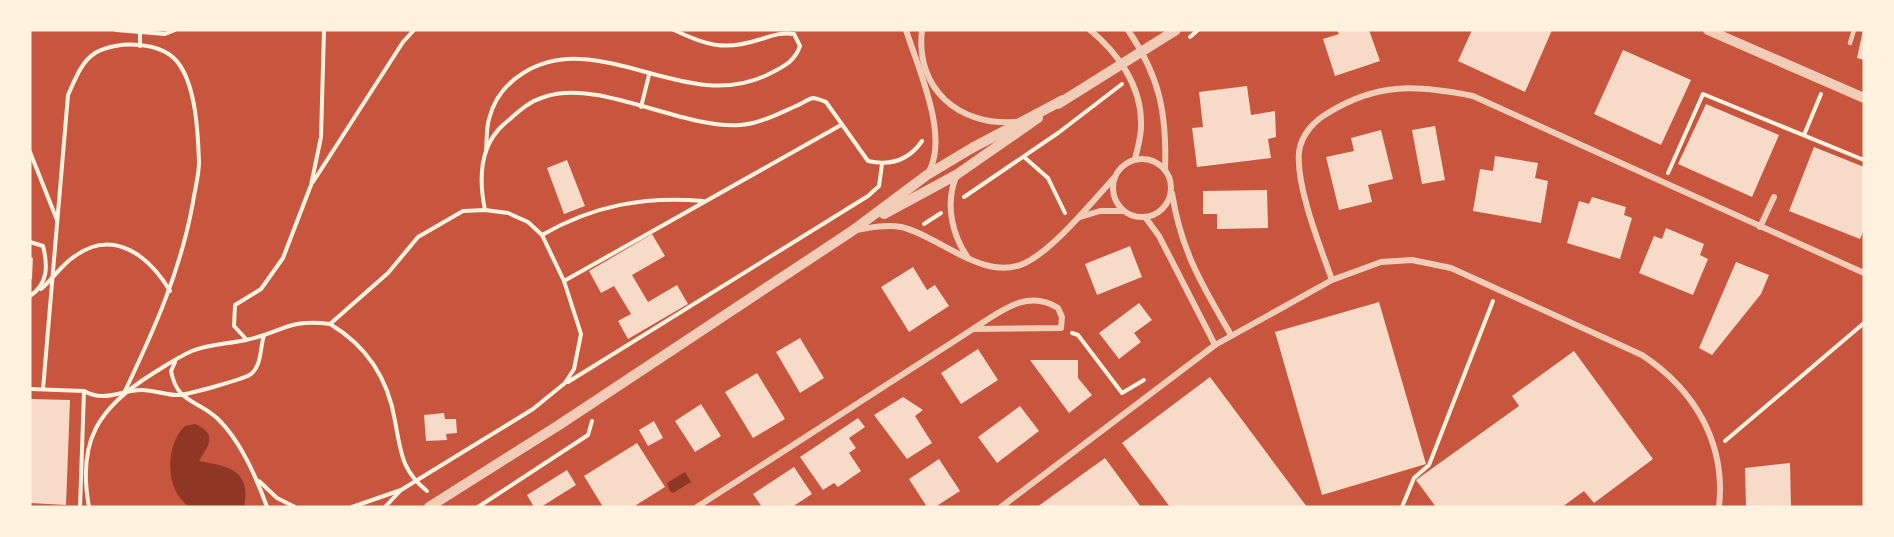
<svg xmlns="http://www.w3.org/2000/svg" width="1894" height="537" viewBox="0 0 1894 537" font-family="'Source Sans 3',sans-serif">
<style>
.water{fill:#8f3625}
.building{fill:#f7dbc8}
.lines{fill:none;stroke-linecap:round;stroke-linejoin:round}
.path{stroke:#fff3e0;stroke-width:4}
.service{stroke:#f1ccb7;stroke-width:4.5}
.minor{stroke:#f1ccb7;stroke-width:6}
.tertiary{stroke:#f1ccb7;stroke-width:10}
</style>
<rect width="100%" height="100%" fill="#c8553d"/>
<!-- water -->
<g class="water">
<path d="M195,424C218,435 209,444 199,461C228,466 252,470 244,507H190C164,491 165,445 185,426Z"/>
<path d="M685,472L691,482L673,493L670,491L667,483Z"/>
</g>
<!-- building -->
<g class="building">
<path d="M1337,30H1369L1380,61L1335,76L1323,39L1339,34Z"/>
<path d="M1472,30H1552L1525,92L1458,61Z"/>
<path d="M1863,30H1864V60L1857,58Z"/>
<path d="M1623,50L1691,80L1661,145L1594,114Z"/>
<path d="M1247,86L1251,115L1275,111L1276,137L1268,139L1271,158L1197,167L1192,128L1203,127L1199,92Z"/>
<path d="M1706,104L1779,135L1752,197L1678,164Z"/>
<path d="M1435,126L1445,180L1422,184L1412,130Z"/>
<path d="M1381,130L1393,179L1368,185L1372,202L1339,210L1326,157L1354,151L1351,138Z"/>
<path d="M1814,147L1864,167V230L1860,239L1789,211Z"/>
<path d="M1495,156L1538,163L1535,178L1548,181L1541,223L1473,211L1480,169L1493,171Z"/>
<path d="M567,160L585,206L564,214L547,168Z"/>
<path d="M1267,190L1268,228L1217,229V214H1203V191Z"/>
<path d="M1592,197L1626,207L1624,215L1632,218L1620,259L1567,243L1579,201L1589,204Z"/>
<path d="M1666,228L1704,244L1700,255L1708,259L1693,295L1639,273L1654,236L1662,239Z"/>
<path d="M652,234L665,256L632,275L648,302L677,285L688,304L628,339L618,321L631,314L614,286L601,293L589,271Z"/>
<path d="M1130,246L1142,277L1097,295L1085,264Z"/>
<path d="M30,257L33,258L32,279H30Z"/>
<path d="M1736,262L1769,275L1761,294L1712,355L1699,348Z"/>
<path d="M913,267L927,290L935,285L949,306L909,332L881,287Z"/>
<path d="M1379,302L1426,464L1322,495L1275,332Z"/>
<path d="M1139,303L1152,320L1134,333L1141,342L1119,359L1099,333Z"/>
<path d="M800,338L824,378L800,393L776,352Z"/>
<path d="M978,349L998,380L961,404L941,373Z"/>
<path d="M1574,351L1653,459L1594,503L1584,491L1562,507H1436L1416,480L1519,406L1512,396Z"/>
<path d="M1030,360H1078V378L1092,395L1069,413Z"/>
<path d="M757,373L785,419L753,438L725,392Z"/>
<path d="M1210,377L1307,507H1170L1122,443Z"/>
<path d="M903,397L923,410L915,416L932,443L907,459L874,415Z"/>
<path d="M30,399L70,400L66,505L30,503Z"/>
<path d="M701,404L721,436L695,452L675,421Z"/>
<path d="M1020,406L1039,431L997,463L978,437Z"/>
<path d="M444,413L445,419H456L457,433L446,434L447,440L426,441L424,415Z"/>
<path d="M858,418L865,427L849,438L856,448L849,453L861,471L838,487L834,483L823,490L800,457Z"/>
<path d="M654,421L663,438L648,446L639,430Z"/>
<path d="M637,443L665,487L633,507H603L584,476Z"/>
<path d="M1105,458L1141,507H1037Z"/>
<path d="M939,459L960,491L935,507H927L909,479Z"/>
<path d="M1790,463L1791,507H1746L1745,468Z"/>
<path d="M794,467L812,494L792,507H762L753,494Z"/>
<path d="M567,470L576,485L541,507H534L527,495Z"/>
</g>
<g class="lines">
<!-- path -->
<g class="path">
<path d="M116,30L165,34L175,30"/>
<path d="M1190,37L1198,30"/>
<path d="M140,46V30"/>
<path d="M641,107L649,75"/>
<path d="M1804,135L1821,94"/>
<path d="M486,151C487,141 486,129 489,119C499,79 539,57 580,59C643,62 704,105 767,75C782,67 794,63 800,46L794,34C780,32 772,36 758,40C724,51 705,45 674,30"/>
<path d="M30,152L57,220"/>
<path d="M1024,157L1048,178L1065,213"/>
<path d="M1668,173L1703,94L1864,160"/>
<path d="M313,182L403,42L414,30"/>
<path d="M964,197L1058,133L1122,84"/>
<path d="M485,210C479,181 479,147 503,125C516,114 527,102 544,97C599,78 680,129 740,125C759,124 780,113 796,106C801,104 808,99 813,98C817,98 823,101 826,102L868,161C890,166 909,160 922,141"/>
<path d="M924,224L941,213"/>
<path d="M542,235C594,205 645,196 703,201"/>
<path d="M30,242L43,246C48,266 48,284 30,296"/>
<path d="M564,281L841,125"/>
<path d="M41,289C53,279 62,264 75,256C114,228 149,256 170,291"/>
<path d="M330,324C367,346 388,378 395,421C401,452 401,470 427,491"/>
<path d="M1072,333L1078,335L1122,393L1144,380"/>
<path d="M246,339L234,326L235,305L261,289L283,258L311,185L321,137L324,30"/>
<path d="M175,362L171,371C177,403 196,399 217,418C241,441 256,477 267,507"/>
<path d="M568,382L868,196L879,186L882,164"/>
<path d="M30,389L84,391L80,507"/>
<path d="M43,389L68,95C75,80 81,62 95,53C117,40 163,41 179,64C196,88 198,133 199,162C199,175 195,189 193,202C181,270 154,330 125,391"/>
<path d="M84,391C105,403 120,390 142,390C155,390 167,396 180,395C189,394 245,379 251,374C262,365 260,347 264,335"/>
<path d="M1725,441L1864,323"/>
<path d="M259,481L277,498L295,507"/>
<path d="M89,507C77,441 98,408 152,374C165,366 178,357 192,351C209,344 228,344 246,340C280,333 290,318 330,324L388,273L418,237L463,211L485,210L508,213L528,222L542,235L564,281L581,334L574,369L565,383L533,409L401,490L352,507"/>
<path d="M385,507L400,491"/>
<path d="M478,507L588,435L592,421"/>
<path d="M1402,507L1414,478L1429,465L1493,301"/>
</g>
<!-- service -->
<path class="service" d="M1850,43L1854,30"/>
<!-- minor -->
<g class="minor">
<path d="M906,30C918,68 950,137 928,173"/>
<path d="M922,30C915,89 959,126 1015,122"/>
<path d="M1090,30C1117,52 1141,85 1141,122C1142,134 1138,147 1135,159"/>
<path d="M1128,30C1160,77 1167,114 1165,170"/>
<circle cx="1142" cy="188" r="29"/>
<path d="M956,177C945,204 952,235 968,258"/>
<path d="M1172,193C1181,251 1202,285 1231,335"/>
<path d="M1080,217L1100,211H1123"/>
<path d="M1145,217L1159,236L1215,345"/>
<path d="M1760,227L1774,197"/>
<path d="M855,230C870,228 886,224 901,227C938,235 984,283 1025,263C1054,249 1092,202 1114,178"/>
<path d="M1332,280C1320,246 1296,187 1299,152C1301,135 1314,121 1328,113C1378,82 1417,85 1473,96L1864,273"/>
<path d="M697,507L973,329C1000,312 1027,288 1058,308L1062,317L1061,328L973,329"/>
<path d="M1001,507L1215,345L1332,280L1381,262L1412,260L1451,268L1642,355C1695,390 1726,443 1719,507"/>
</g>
<!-- tertiary -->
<g class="tertiary">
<path d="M1708,30L1864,98"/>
<path d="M1058,104L1176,30"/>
<path d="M884,214L956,175L1038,118"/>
<path d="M429,507L559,425L852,231L927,175L972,148L1063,100"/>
</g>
</g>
<!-- border -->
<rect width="1894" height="537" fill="none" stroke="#fff3e0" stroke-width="63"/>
</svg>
